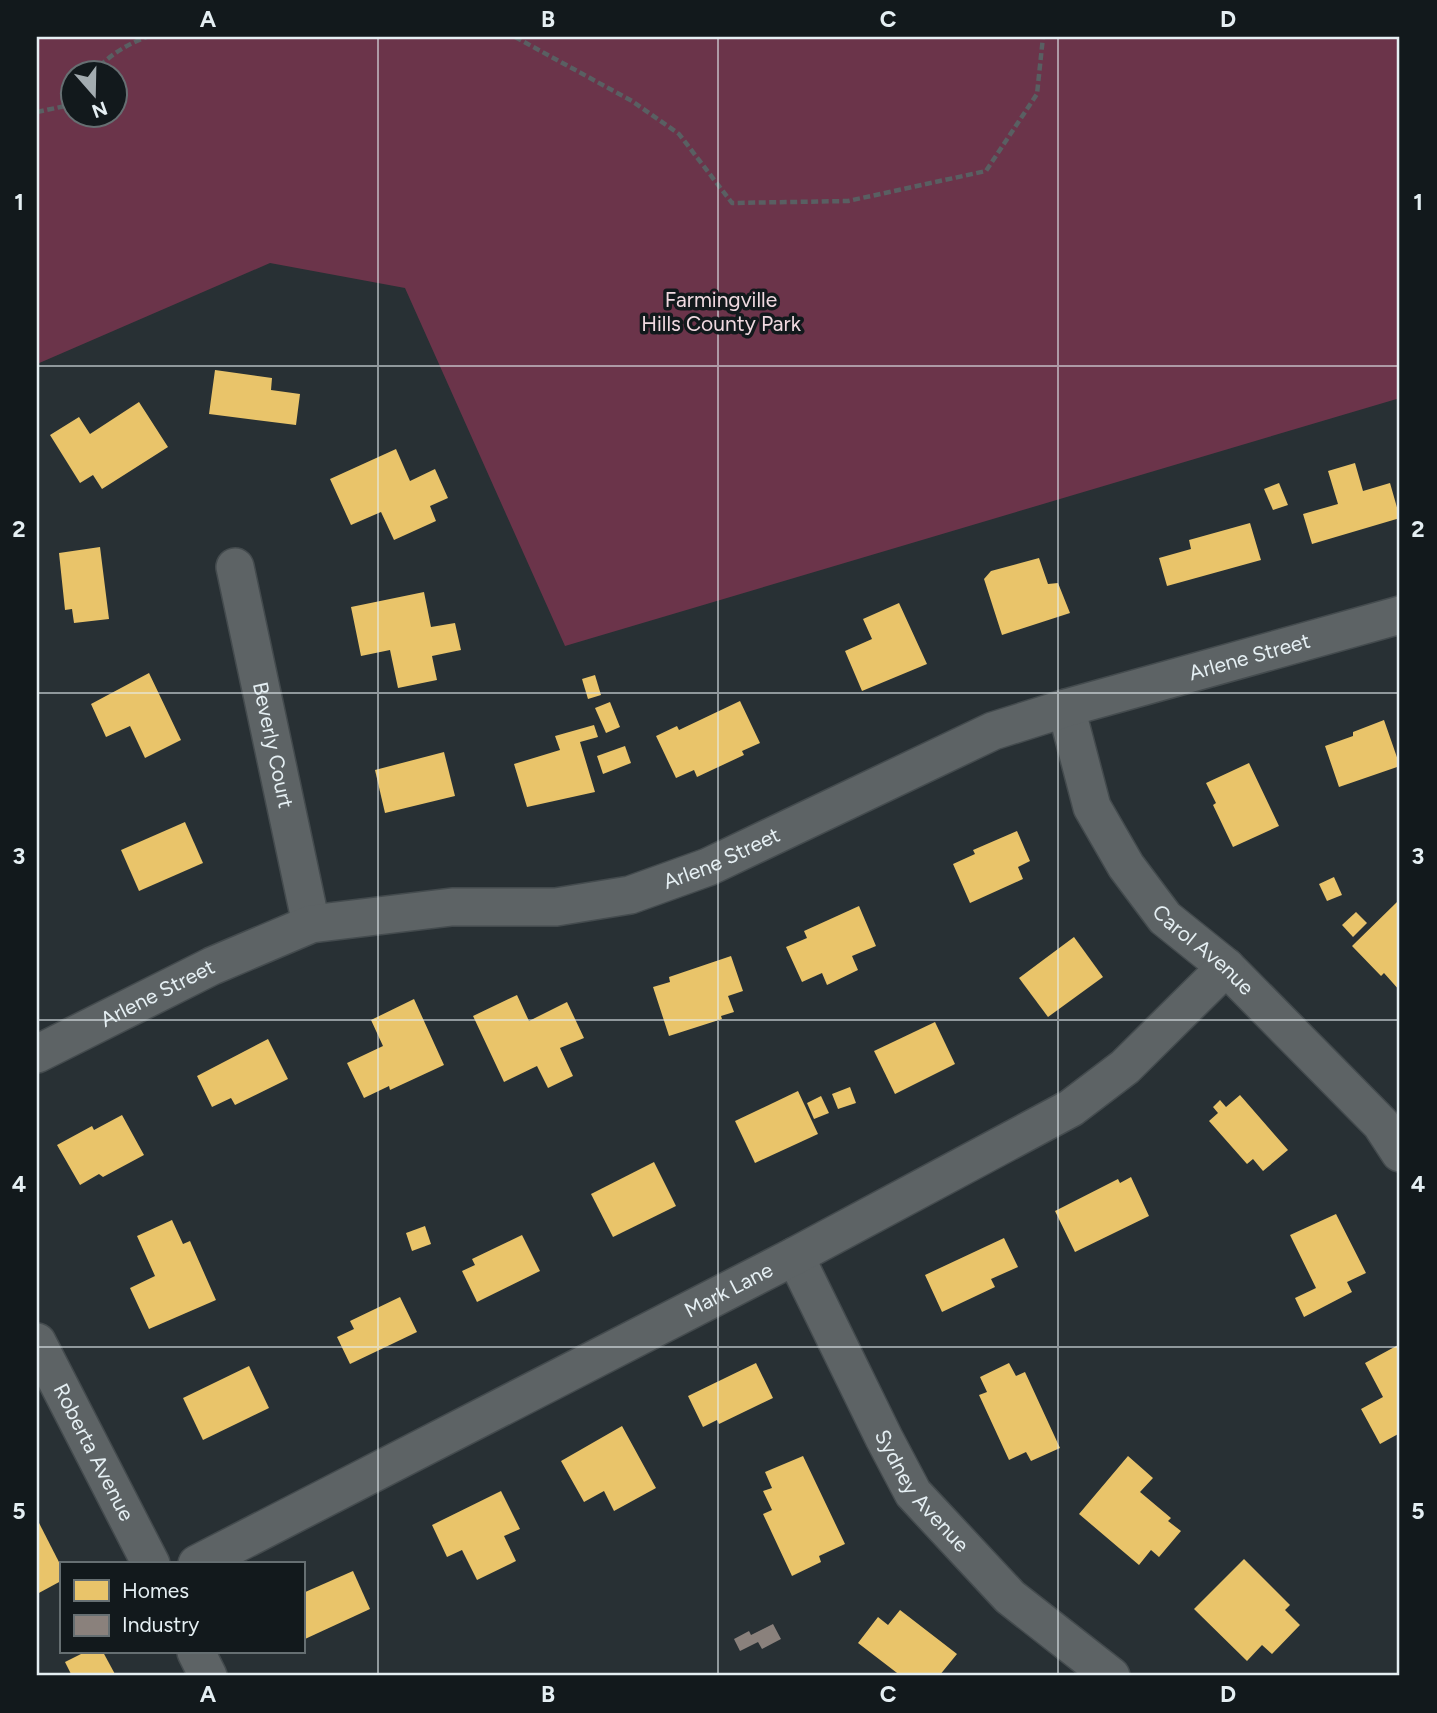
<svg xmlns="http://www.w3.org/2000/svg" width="1437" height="1713" viewBox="0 0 1437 1713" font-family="Figtree,sans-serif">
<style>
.green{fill:#6b344a;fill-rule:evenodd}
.homes{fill:#e9c46a}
.industry{fill:#8a817c}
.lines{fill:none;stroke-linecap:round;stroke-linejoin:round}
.minor-casing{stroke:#444b4e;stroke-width:40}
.path{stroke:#595f62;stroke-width:4.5;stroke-dasharray:7 3.5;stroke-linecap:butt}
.minor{stroke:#5d6365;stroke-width:37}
.grid{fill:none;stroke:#e5eff3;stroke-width:2;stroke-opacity:0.55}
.labels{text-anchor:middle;stroke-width:7;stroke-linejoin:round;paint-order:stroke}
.park-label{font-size:21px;fill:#f0d9e0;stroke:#12191c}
.street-label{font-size:21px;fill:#e5eff3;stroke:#12191c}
.neatline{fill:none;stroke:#e5eff3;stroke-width:2.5}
.grid-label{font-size:23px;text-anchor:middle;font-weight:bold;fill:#e5eff3}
</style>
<rect width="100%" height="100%" fill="#283034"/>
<!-- green -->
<path class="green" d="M37,37H1400V398L565,646L405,288L270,263L37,364ZM74,74H116V116H74Z"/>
<!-- homes -->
<g class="homes">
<path d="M215,370L272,378L271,390L300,394L296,425L209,414Z"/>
<path d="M139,402L168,447L102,489L93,475L80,483L50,435L79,417L90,434Z"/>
<path d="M396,449L410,481L435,469L448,498L430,506L436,521L394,540L381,512L351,525L330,479Z"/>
<path d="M1355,463L1363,491L1390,483L1400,518L1312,544L1303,514L1338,504L1328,471Z"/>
<path d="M1279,483L1288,505L1273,510L1264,489Z"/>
<path d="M1250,523L1261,560L1167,586L1159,558L1191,549L1189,540Z"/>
<path d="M100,547L109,619L74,623L72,609L65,610L59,553Z"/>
<path d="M1039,558L1048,584L1058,583L1070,613L1002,635L984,579L991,571Z"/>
<path d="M424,592L431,627L455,623L461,650L432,656L437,680L398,688L390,650L361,656L351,607Z"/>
<path d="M899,603L927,664L862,691L845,651L872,639L863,619Z"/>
<path d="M149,673L181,740L145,758L130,726L106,737L91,704Z"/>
<path d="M595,675L601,695L588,699L582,679Z"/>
<path d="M740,701L760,743L742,751L744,755L697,777L694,770L676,778L656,736L677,726L679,730Z"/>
<path d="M610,702L620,727L606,733L595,708Z"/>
<path d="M1384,720L1400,766L1339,787L1325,746L1353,736V732Z"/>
<path d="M594,725L598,737L580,742L595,792L527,807L514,764L560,750L555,736Z"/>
<path d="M625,746L631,763L603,774L597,756Z"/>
<path d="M444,752L455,796L385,813L375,770Z"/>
<path d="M1249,763L1279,826L1233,847L1213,805L1216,803L1206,783Z"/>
<path d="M185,822L203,863L139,891L121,850Z"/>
<path d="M1017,831L1030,861L1018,867L1023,879L970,903L953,864L975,854L973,850Z"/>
<path d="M1334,877L1342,895L1327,901L1319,884Z"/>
<path d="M1397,902L1400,906V991L1384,973L1381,976L1352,946Z"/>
<path d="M859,906L876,946L852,956L858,970L827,985L822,973L802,982L786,947L807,938L804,931Z"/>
<path d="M1356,912L1367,923L1353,937L1342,925Z"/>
<path d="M1074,937L1103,977L1048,1017L1019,978Z"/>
<path d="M731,956L743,991L728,996L734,1012L721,1016L722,1019L669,1036L653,987L670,982L669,977Z"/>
<path d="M517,995L529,1021L567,1002L584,1038L560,1048L573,1076L548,1088L537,1066L504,1082L473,1016Z"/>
<path d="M414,999L444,1065L390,1090L389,1086L364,1098L347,1063L383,1046L371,1020Z"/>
<path d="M935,1022L955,1064L895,1094L874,1051Z"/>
<path d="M268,1039L288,1079L235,1105L231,1098L212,1107L197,1076Z"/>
<path d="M850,1087L856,1103L838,1109L832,1094Z"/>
<path d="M798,1091L818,1134L755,1163L735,1121Z"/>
<path d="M1240,1095L1288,1150L1263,1171L1253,1159L1247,1164L1209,1121L1218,1113L1213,1107L1220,1100L1226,1107Z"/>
<path d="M821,1096L829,1113L814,1119L807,1103Z"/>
<path d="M122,1115L144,1155L103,1177L99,1174L80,1185L57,1145L92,1126L94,1130Z"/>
<path d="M654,1162L676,1206L613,1237L591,1194Z"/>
<path d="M1131,1177L1149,1216L1075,1252L1055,1211L1118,1179L1120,1183Z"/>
<path d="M1336,1214L1366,1273L1347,1282L1352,1292L1304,1317L1295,1298L1316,1288L1290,1235Z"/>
<path d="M172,1220L183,1244L190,1241L216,1300L149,1329L130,1288L155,1276L137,1236Z"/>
<path d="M425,1226L431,1244L412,1251L406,1233Z"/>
<path d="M522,1235L540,1271L477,1302L462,1271L475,1265L472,1259Z"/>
<path d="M1004,1238L1018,1267L991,1279L995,1287L942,1312L925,1275Z"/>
<path d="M400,1297L417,1332L350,1364L337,1337L354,1329L350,1321Z"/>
<path d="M1400,1344V1433L1380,1444L1361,1409L1383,1397L1365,1363Z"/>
<path d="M756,1363L773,1398L719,1424L717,1420L703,1427L688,1396Z"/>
<path d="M1009,1363L1016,1376L1025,1372L1060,1448L1031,1461L1026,1452L1009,1460L979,1395L987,1392L980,1377Z"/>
<path d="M249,1366L269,1408L203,1440L183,1398Z"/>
<path d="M622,1426L656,1488L614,1511L604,1491L584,1502L561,1461Z"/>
<path d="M803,1456L845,1544L819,1556L821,1562L792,1576L763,1514L772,1510L763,1491L772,1488L765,1472Z"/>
<path d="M1128,1456L1153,1478L1140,1492L1171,1518L1168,1521L1181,1531L1159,1557L1151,1550L1139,1565L1079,1514Z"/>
<path d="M501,1491L520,1529L504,1536L516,1561L477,1580L462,1550L447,1557L432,1525Z"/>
<path d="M37,1519L61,1566V1581L37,1594Z"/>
<path d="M1244,1559L1290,1605L1285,1610L1300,1625L1272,1654L1262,1645L1247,1661L1194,1609Z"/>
<path d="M353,1571L370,1609L305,1639L303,1634V1593Z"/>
<path d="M900,1610L957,1654L939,1676H901L858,1643L878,1617L888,1625Z"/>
<path d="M85,1652H103L116,1676H72L65,1662Z"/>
</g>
<!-- industry -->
<path class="industry" d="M773,1624L781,1639L762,1649L758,1642L740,1651L734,1639L749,1631L751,1635Z"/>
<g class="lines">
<!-- minor casing -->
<g class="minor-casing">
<g id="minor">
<path id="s1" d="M235,567L311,924"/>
<path id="s2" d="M1066,708L1092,807L1126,866L1165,918L1226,967L1381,1124L1400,1153"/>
<path id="s3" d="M37,1054L212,966L311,924L452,907H556L630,895L708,867L993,731L1066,708L1400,615"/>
<path id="s4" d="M795,1256L884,1438L913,1493L1010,1597L1111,1676"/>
<path id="s5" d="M37,1342L151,1564"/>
<path id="s6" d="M197,1564L795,1256L1071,1108L1125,1067L1226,967"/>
<path d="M196,1652L208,1676"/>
</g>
</g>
<!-- path -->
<g class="path">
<path d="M515,37L632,101L679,134L732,203L848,201L986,171L1037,94L1043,37"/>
<path d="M93,74C106,57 127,44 147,37"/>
<path d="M37,112L70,105L74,100"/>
</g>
<!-- minor -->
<use href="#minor" class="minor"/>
</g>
<!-- grid -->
<path class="grid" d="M378,37V1676M718,37V1676M1058,37V1676M37,366H1400M37,693H1400M37,1020H1400M37,1347H1400"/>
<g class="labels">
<!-- park labels -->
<g class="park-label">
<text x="721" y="307">Farmingville<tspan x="721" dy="24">Hills County Park</tspan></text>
</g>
<!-- street labels -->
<g class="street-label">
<text dy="7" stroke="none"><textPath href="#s3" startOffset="1290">Arlene Street</textPath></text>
<text dy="7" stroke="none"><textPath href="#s1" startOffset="182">Beverly Court</textPath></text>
<text dy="7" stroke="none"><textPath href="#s3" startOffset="723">Arlene Street</textPath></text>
<text dy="7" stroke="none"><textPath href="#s2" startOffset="285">Carol Avenue</textPath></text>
<text dy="7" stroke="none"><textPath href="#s3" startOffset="135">Arlene Street</textPath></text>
<text dy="7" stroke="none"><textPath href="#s6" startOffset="598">Mark Lane</textPath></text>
<text dy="7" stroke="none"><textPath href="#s5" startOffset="124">Roberta Avenue</textPath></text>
<text dy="7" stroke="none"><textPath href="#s4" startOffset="268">Sydney Avenue</textPath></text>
</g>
</g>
<!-- border -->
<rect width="1437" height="1713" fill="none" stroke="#12191c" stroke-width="77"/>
<!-- legend -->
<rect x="60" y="1562" width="245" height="91" fill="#12191c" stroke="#666f72" stroke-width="2"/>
<rect x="74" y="1580" width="35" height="21" fill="#e9c46a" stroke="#666f72" stroke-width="2"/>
<text x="122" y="1598" font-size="21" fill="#e5eff3">Homes</text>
<rect x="74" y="1615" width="35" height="21" fill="#8a817c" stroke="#666f72" stroke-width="2"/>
<text x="122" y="1632" font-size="21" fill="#e5eff3">Industry</text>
<!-- north arrow -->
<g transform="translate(94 94) rotate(160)"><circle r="33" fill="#12191c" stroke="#666f72" stroke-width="2"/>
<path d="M0-5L12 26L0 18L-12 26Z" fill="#a3acb0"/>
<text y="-10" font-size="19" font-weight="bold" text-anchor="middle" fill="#e5eff3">N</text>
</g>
<rect x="38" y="38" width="1360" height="1636" class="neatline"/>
<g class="grid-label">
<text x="208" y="27">A</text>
<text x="548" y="27">B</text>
<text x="888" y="27">C</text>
<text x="1228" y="27">D</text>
<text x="19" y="210">1</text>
<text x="1418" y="210">1</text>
<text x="19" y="537">2</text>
<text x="1418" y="537">2</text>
<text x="19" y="864">3</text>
<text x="1418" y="864">3</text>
<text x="19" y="1192">4</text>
<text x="1418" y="1192">4</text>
<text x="19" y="1519">5</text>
<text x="1418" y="1519">5</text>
<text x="208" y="1702">A</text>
<text x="548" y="1702">B</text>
<text x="888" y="1702">C</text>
<text x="1228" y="1702">D</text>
</g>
</svg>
